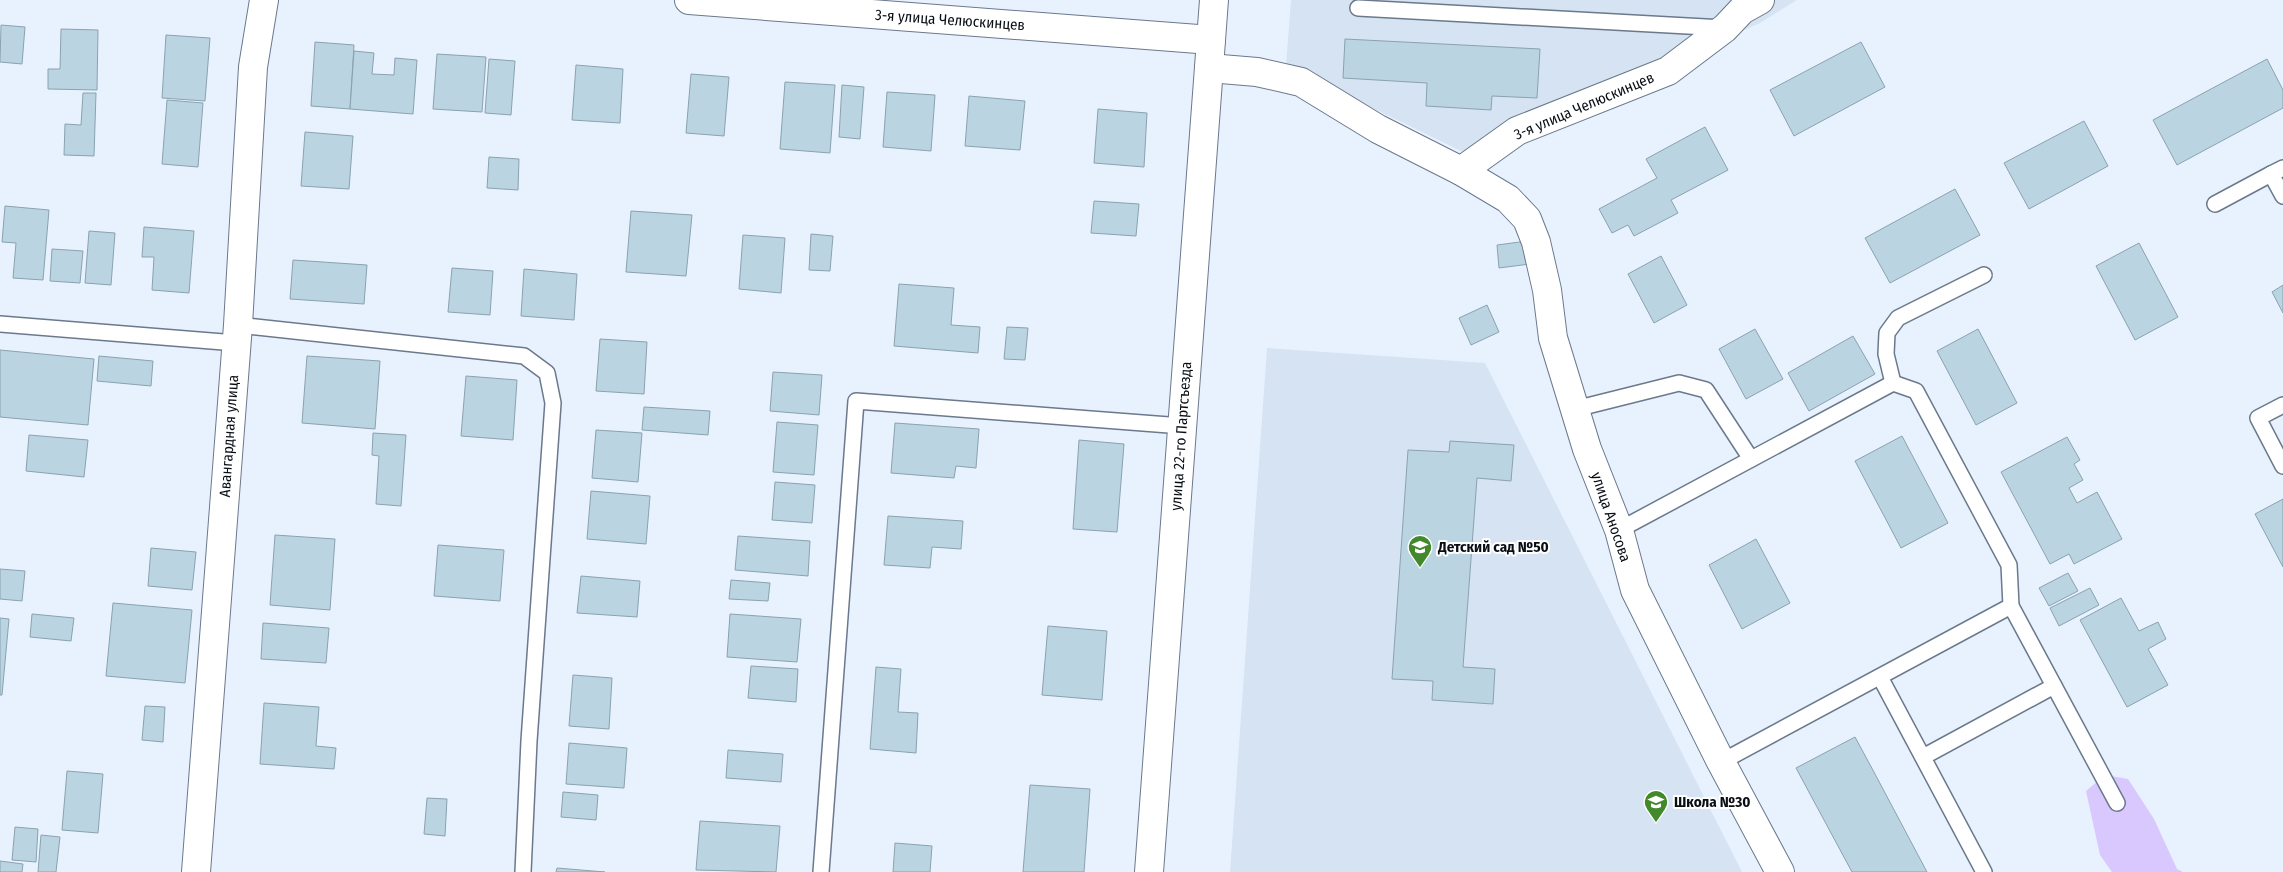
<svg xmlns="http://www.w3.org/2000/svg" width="2283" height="872" viewBox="0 0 2283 872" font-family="'Fira Sans Condensed',sans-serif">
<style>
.built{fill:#d6e3f3}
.green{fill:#d8c8fe}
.building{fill:#bad4e1;stroke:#8aa2af}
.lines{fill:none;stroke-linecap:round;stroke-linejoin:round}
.service-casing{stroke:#6a798b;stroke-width:18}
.minor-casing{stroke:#6a798b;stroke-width:30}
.tertiary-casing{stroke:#6a798b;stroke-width:30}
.service{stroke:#fff;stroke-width:15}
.minor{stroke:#fff;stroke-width:28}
.tertiary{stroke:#fff;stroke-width:28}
.labels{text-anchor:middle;stroke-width:4;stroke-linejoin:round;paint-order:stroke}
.street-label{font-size:15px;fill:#090e15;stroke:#fff}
.poi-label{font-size:15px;font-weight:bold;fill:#090e15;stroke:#fff;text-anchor:start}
</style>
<rect width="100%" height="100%" fill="#e8f2ff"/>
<!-- built -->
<g class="built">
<path d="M1291,0H1797L1760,23L1465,153L1286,66Z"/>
<path d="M1267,348L1485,363L1742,872H1230Z"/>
</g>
<!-- green -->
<path class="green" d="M2105,775L2128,779L2154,819L2177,869L2183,872H2112L2100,855L2086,791Z"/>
<!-- building -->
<g class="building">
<path d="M1,25L25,27L22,64L0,62Z"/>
<path d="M61,29L98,30L97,90L48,89V69H60Z"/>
<path d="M166,35L210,38L205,101L162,98Z"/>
<path d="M1345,39L1540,49L1537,98L1492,96L1491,110L1426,106L1427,83L1343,78Z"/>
<path d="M315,42L354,45L350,109L311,106Z"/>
<path d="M1861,42L1885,87L1794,136L1770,90Z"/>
<path d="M354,51L374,53L372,74L394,75L395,58L417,60L413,114L350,109Z"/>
<path d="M437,54L486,57L482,112L433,109Z"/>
<path d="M489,59L515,61L511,115L485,113Z"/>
<path d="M2267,59L2283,90V108L2177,165L2153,120Z"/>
<path d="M576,65L623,69L620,123L572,120Z"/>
<path d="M691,74L729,77L724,136L686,133Z"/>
<path d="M785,82L835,85L830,153L780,149Z"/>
<path d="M842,85L864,87L860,139L839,137Z"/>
<path d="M887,92L935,95L931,151L883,147Z"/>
<path d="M83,93H96L94,156L64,155L65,124L81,125Z"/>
<path d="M969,96L1025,101L1020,150L965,146Z"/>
<path d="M167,100L203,103L198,167L162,164Z"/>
<path d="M1098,109L1147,113L1144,167L1094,163Z"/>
<path d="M2084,121L2108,166L2029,209L2004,163Z"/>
<path d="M1705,127L1728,170L1671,200L1678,213L1634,236L1628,225L1612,233L1599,209L1657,178L1646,159Z"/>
<path d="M305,132L353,136L349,189L301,186Z"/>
<path d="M489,157L519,159L518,190L487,188Z"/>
<path d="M1955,189L1980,235L1890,283L1865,238Z"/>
<path d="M1094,201L1139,204L1136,236L1091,233Z"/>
<path d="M5,206L49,210L43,280L13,278L16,243L2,242Z"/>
<path d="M631,211L692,215L686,276L626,272Z"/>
<path d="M144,227L194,231L189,293L152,290L154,257H142Z"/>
<path d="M89,231L115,233L111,285L85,283Z"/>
<path d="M811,234L833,236L830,271L809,270Z"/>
<path d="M743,235L785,238L781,293L739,289Z"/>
<path d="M1527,241L1530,264L1499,268L1497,245Z"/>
<path d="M2139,243L2178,317L2135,340L2096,266Z"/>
<path d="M52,249L83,251L80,283L50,281Z"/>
<path d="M1661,256L1687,305L1654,323L1628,274Z"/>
<path d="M293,260L367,265L364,304L290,299Z"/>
<path d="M452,268L493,271L490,315L448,312Z"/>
<path d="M524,269L577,274L574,320L521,316Z"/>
<path d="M899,284L954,288L951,325L980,327L978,353L894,346Z"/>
<path d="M2283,285V313L2272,292Z"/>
<path d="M1487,305L1499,332L1471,345L1459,318Z"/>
<path d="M1007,327L1028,328L1025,360L1004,359Z"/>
<path d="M1755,329L1783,379L1746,399L1719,349Z"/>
<path d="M1978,329L2017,403L1976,425L1937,351Z"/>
<path d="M1853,336L1875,374L1809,411L1788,373Z"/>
<path d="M600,339L647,342L644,394L596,391Z"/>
<path d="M0,350L94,359L88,425L0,417Z"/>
<path d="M99,356L153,361L151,386L97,381Z"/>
<path d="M307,356L380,361L375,429L302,423Z"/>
<path d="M773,372L822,375L819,415L770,411Z"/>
<path d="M466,376L517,380L513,440L461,436Z"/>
<path d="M644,407L710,411L708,435L642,430Z"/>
<path d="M777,422L818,425L814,475L773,472Z"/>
<path d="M895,423L979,429L976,468L956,466L954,478L891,473Z"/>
<path d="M596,430L642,433L638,482L592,478Z"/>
<path d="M373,433L406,435L401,506L376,504L379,456L372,455Z"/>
<path d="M29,435L88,440L84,477L26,471Z"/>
<path d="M1902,436L1948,523L1901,548L1855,461Z"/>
<path d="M2067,437L2080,460L2074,464L2083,480L2069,488L2077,503L2097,492L2122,539L2074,564L2069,554L2050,564L2001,472Z"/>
<path d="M1079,440L1124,444L1117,532L1073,529Z"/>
<path d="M1450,441L1514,445L1511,481L1477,478L1463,667L1495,669L1493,704L1432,700L1433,681L1392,679L1408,450L1449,452Z"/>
<path d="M775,482L815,485L812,523L772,520Z"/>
<path d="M591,491L650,496L646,544L587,539Z"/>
<path d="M2283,499V567L2255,514Z"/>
<path d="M888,516L963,521L961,549L932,547L930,568L884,565Z"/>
<path d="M275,535L335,539L330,610L270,605Z"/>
<path d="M738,536L810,541L808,576L735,570Z"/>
<path d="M1756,539L1790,603L1742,629L1709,565Z"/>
<path d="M438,545L504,550L500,601L434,596Z"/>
<path d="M151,548L196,552L192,590L148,586Z"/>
<path d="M0,569L25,571L22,601L0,599Z"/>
<path d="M2068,573L2078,591L2049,606L2039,588Z"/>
<path d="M581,576L640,581L637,617L577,613Z"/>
<path d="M731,580L770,583L768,601L729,599Z"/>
<path d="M2090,588L2099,605L2059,626L2050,608Z"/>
<path d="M2121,598L2139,631L2158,622L2166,639L2148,649L2168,685L2127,707L2080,620Z"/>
<path d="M113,603L192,610L185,683L106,676Z"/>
<path d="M32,614L74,618L71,641L30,637Z"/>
<path d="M730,614L801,619L797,662L727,657Z"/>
<path d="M0,618L9,619L2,695H0Z"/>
<path d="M263,623L329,628L326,663L261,659Z"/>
<path d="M1048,626L1107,631L1102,700L1042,695Z"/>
<path d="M751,666L798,669L796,702L748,698Z"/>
<path d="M876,667L901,669L898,712L918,713L916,753L870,749Z"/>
<path d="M573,675L612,678L609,729L569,726Z"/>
<path d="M264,703L319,707L316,746L336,748L334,769L260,764Z"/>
<path d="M145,706L165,707L163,742L142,740Z"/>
<path d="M1855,737L1875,774L1927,872H1852L1796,768Z"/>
<path d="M569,743L627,748L624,788L566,784Z"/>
<path d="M728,750L783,754L781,782L726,778Z"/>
<path d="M67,771L103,774L98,833L62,830Z"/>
<path d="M1030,785L1090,789L1084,872H1023Z"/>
<path d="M563,792L598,795L596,820L561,817Z"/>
<path d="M427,798L447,799L445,836L424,834Z"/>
<path d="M700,821L780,826L776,872L696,870Z"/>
<path d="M15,827L38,829L36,862L12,860Z"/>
<path d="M41,835L60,837L56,872H38Z"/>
<path d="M895,843L932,846L930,872H893Z"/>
<path d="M0,861L23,864L22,872H0Z"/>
<path d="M557,868L605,872H556Z"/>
</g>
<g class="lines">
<!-- service casing -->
<g class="service-casing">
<g id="service">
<path d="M1358,8L1724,28"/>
<path d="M2283,168L2271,174L2283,196"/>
<path d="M2215,204L2271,174"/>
<path d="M0,324L236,343"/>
<path d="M238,325L524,356L547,373L553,403L529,741L523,872"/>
<path d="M1893,383L1886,354L1887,333L1898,318L1984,275"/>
<path d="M2283,405L2258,418L2283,466"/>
<path d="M1575,409L1679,383L1706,390L1751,459"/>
<path d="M1619,530L1893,383L1916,391L2009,565L2011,606L2117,803"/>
<path d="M1880,677L1984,872"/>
<path d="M1923,757L2054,686"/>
<path d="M1721,762L2011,606"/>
<path d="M821,872L856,401L1182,426"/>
</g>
</g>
<!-- minor casing -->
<g class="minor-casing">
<g id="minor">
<path d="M689,0L1211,40"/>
<path d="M1209,68L1257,72L1301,82L1378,129L1461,171L1517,131L1668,71L1725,28L1742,10L1760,0"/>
<path d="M1461,171L1508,199L1527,219L1536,242L1547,290L1553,338L1587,449L1619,530L1635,590L1721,762L1780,872"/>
<path d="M196,872L238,325L253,67L264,0"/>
</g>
</g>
<!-- tertiary casing -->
<g class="tertiary-casing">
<path id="tertiary" d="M1149,872L1214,0"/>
</g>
<!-- service -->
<use href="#service" class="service"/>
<!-- minor -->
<use href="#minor" class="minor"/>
<!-- tertiary -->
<use href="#tertiary" class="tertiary"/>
</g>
<!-- icons -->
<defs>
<g id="school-pin" transform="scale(1.25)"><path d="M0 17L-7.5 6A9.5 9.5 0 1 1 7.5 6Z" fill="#44882c" stroke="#fff"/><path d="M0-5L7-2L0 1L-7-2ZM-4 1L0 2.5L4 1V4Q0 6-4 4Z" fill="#fff"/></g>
</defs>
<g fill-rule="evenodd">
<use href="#school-pin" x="1420" y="547"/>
<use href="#school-pin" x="1656" y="802"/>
</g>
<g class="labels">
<!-- street labels -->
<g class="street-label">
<text transform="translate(950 20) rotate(4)" y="5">3-я улица Челюскинцев</text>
<text transform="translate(1584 106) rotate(-23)" y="5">3-я улица Челюскинцев</text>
<text transform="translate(229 436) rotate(-86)" y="5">Авангардная улица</text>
<text transform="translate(1181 436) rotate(-86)" y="5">улица 22-го Партсъезда</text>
<text transform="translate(1611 517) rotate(71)" y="5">улица Аносова</text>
</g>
<!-- poi labels -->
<g class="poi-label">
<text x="1438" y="552">Детский сад №50</text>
<text x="1674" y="807">Школа №30</text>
</g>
</g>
</svg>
